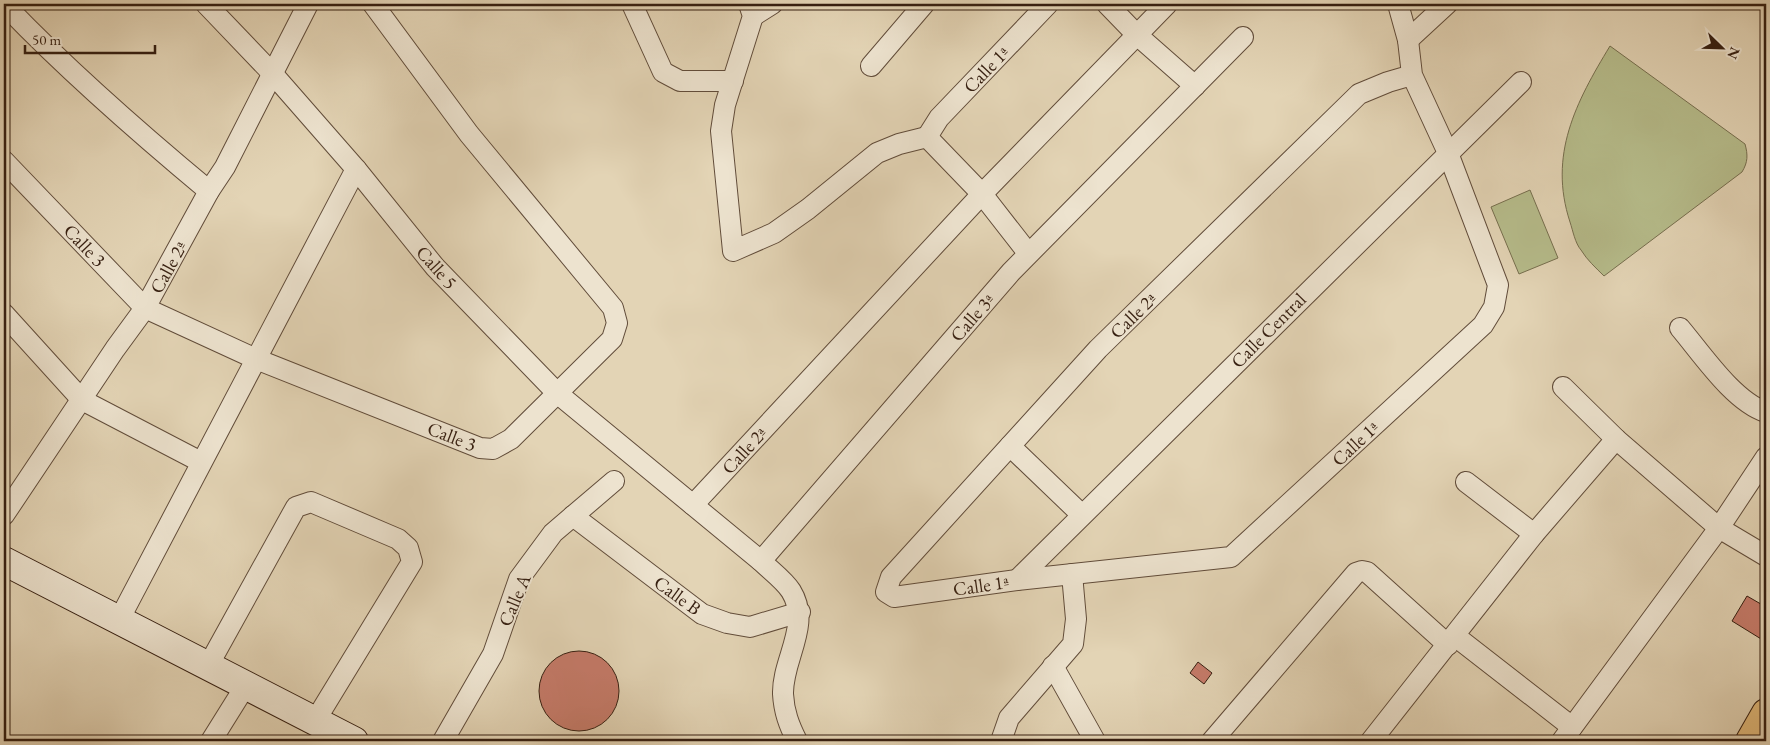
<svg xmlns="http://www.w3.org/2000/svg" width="1770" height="745" viewBox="0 0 1770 745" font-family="'EB Garamond',serif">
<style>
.green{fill:#b6bc8b;stroke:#766e4e}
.building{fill:#c67b6a;stroke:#361f11}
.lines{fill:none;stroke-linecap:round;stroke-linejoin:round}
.street-casing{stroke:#614c3a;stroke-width:22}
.secondary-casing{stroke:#361f11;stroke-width:30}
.primary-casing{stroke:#361f11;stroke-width:30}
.street{stroke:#ede3cf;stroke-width:20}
.secondary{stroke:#ede3cf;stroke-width:28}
.primary{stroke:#e2ba7a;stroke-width:28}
.labels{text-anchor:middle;stroke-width:4;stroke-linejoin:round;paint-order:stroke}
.street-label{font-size:19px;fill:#361f11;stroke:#ede3cf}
</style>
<rect width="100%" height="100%" fill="#e3d4b5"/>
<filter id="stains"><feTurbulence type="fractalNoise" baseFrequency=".004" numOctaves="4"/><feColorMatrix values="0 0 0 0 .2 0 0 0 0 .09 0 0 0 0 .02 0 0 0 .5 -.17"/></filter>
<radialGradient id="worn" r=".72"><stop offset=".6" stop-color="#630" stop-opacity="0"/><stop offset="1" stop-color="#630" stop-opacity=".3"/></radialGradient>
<!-- green -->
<g class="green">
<path d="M1610,46L1745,144C1748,155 1748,162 1742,172L1604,276C1596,268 1587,260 1581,250C1575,243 1573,231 1570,222C1548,155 1576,102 1610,46Z"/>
<path d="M1530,190L1558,258L1519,274L1491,207Z"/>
</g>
<!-- building -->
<g class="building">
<path d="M1747,596L1766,607V642L1732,621Z"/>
<circle cx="579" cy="691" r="40"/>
<path d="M1198,662L1212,673L1204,684L1190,673Z"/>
</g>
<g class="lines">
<!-- street casing -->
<g class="street-casing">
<g id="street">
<path d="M4,4C68,71 138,132 209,191"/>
<path d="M206,4L272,73L356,169L435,267L557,393L761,561C770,570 784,580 791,591C812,625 782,659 783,694C784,712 789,725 797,741"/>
<path d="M632,4L663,72L680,81H733"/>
<path d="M749,4L753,16L725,105L721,131L733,251L774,233L808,209L877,153L899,144L927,137"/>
<path d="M1107,4L1137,35L1195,86"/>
<path d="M1398,4L1408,40L1412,75L1448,153L1498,285L1494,307L1483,325L1231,557L1017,580L894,597L886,592L891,577L1098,349L1359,94L1388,82L1412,75"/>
<path d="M753,16L772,4"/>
<path d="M1408,40L1447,4"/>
<path d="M871,66L924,4"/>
<path d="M927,137L939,118L1048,4"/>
<path d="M927,137L982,194L1028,253"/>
<path d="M4,161L145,308L256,359L480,448L493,449L511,439L612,339L617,323L613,308L469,134L373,4"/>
<path d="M4,314L82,400L201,462"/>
<path d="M1680,328C1702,354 1734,402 1766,412"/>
<path d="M1563,387L1616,439L1719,528L1766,556"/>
<path d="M1010,446L1082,515"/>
<path d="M1466,482L1534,534"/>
<path d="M693,505L982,194L1167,4"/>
<path d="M4,515L115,349L145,308L209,191L225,167L308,4"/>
<path d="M573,516L702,614L727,623L750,627L800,612"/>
<path d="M761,561L1011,272L1243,37"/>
<path d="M1017,580L1521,82"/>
<path d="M119,620L356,169"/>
<path d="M1455,636L1572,727"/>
<path d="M208,666L296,507L311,502L398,539L408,548L412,562L315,721"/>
<path d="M1053,666L1095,741"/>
<path d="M211,741L246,685"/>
<path d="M443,741L493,654L519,579L553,533L614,481"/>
<path d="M1001,741L1009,718L1073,644L1076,619L1072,574"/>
<path d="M1212,741L1356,573L1362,571L1367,572L1448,645"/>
<path d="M1371,741L1534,534L1616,439"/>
<path d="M1562,741L1719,528L1766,457"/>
</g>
</g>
<!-- secondary casing -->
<g class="secondary-casing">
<path id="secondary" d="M4,561L354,741"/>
</g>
<!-- primary casing -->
<g class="primary-casing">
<path id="primary" d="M1750,741L1766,713"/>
</g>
<!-- street -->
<use href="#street" class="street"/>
<!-- secondary -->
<use href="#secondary" class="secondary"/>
<!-- primary -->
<use href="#primary" class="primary"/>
</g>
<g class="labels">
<!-- street labels -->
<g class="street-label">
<text transform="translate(986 69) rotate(-46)" y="7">Calle 1ª</text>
<text transform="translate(85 245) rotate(46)" y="7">Calle 3</text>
<text transform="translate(168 267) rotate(-61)" y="7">Calle 2ª</text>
<text transform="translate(437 267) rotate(48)" y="7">Calle 5</text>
<text transform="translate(1133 315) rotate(-44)" y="7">Calle 2ª</text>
<text transform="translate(972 317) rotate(-49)" y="7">Calle 3ª</text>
<text transform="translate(1268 330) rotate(-45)" y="7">Calle Central</text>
<text transform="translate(452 436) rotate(21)" y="7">Calle 3</text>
<text transform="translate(1355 443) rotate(-43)" y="7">Calle 1ª</text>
<text transform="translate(744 450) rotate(-47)" y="7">Calle 2ª</text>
<text transform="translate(981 585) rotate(-8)" y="7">Calle 1ª</text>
<text transform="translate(678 595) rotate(36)" y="7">Calle B</text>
<text transform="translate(514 600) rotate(-67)" y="7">Calle A</text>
</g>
</g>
<!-- margin -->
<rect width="1770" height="745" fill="none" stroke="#e3d4b5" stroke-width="20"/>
<rect x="5" y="5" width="1760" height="735" fill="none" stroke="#361f11" stroke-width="2.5"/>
<rect x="10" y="10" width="1750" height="725" fill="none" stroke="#361f11"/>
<!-- north arrow -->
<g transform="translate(1722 48) rotate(113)" stroke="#ede3cf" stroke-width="4" paint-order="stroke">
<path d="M0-4L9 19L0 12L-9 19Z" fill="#361f11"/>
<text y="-8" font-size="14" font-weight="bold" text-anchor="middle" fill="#361f11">N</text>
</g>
<!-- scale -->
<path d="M25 45v8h130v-8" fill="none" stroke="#361f11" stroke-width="2.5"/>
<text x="32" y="45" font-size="15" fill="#361f11" stroke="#ede3cf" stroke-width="4" paint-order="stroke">50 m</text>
<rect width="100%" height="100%" filter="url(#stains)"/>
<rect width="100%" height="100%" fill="url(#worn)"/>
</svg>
